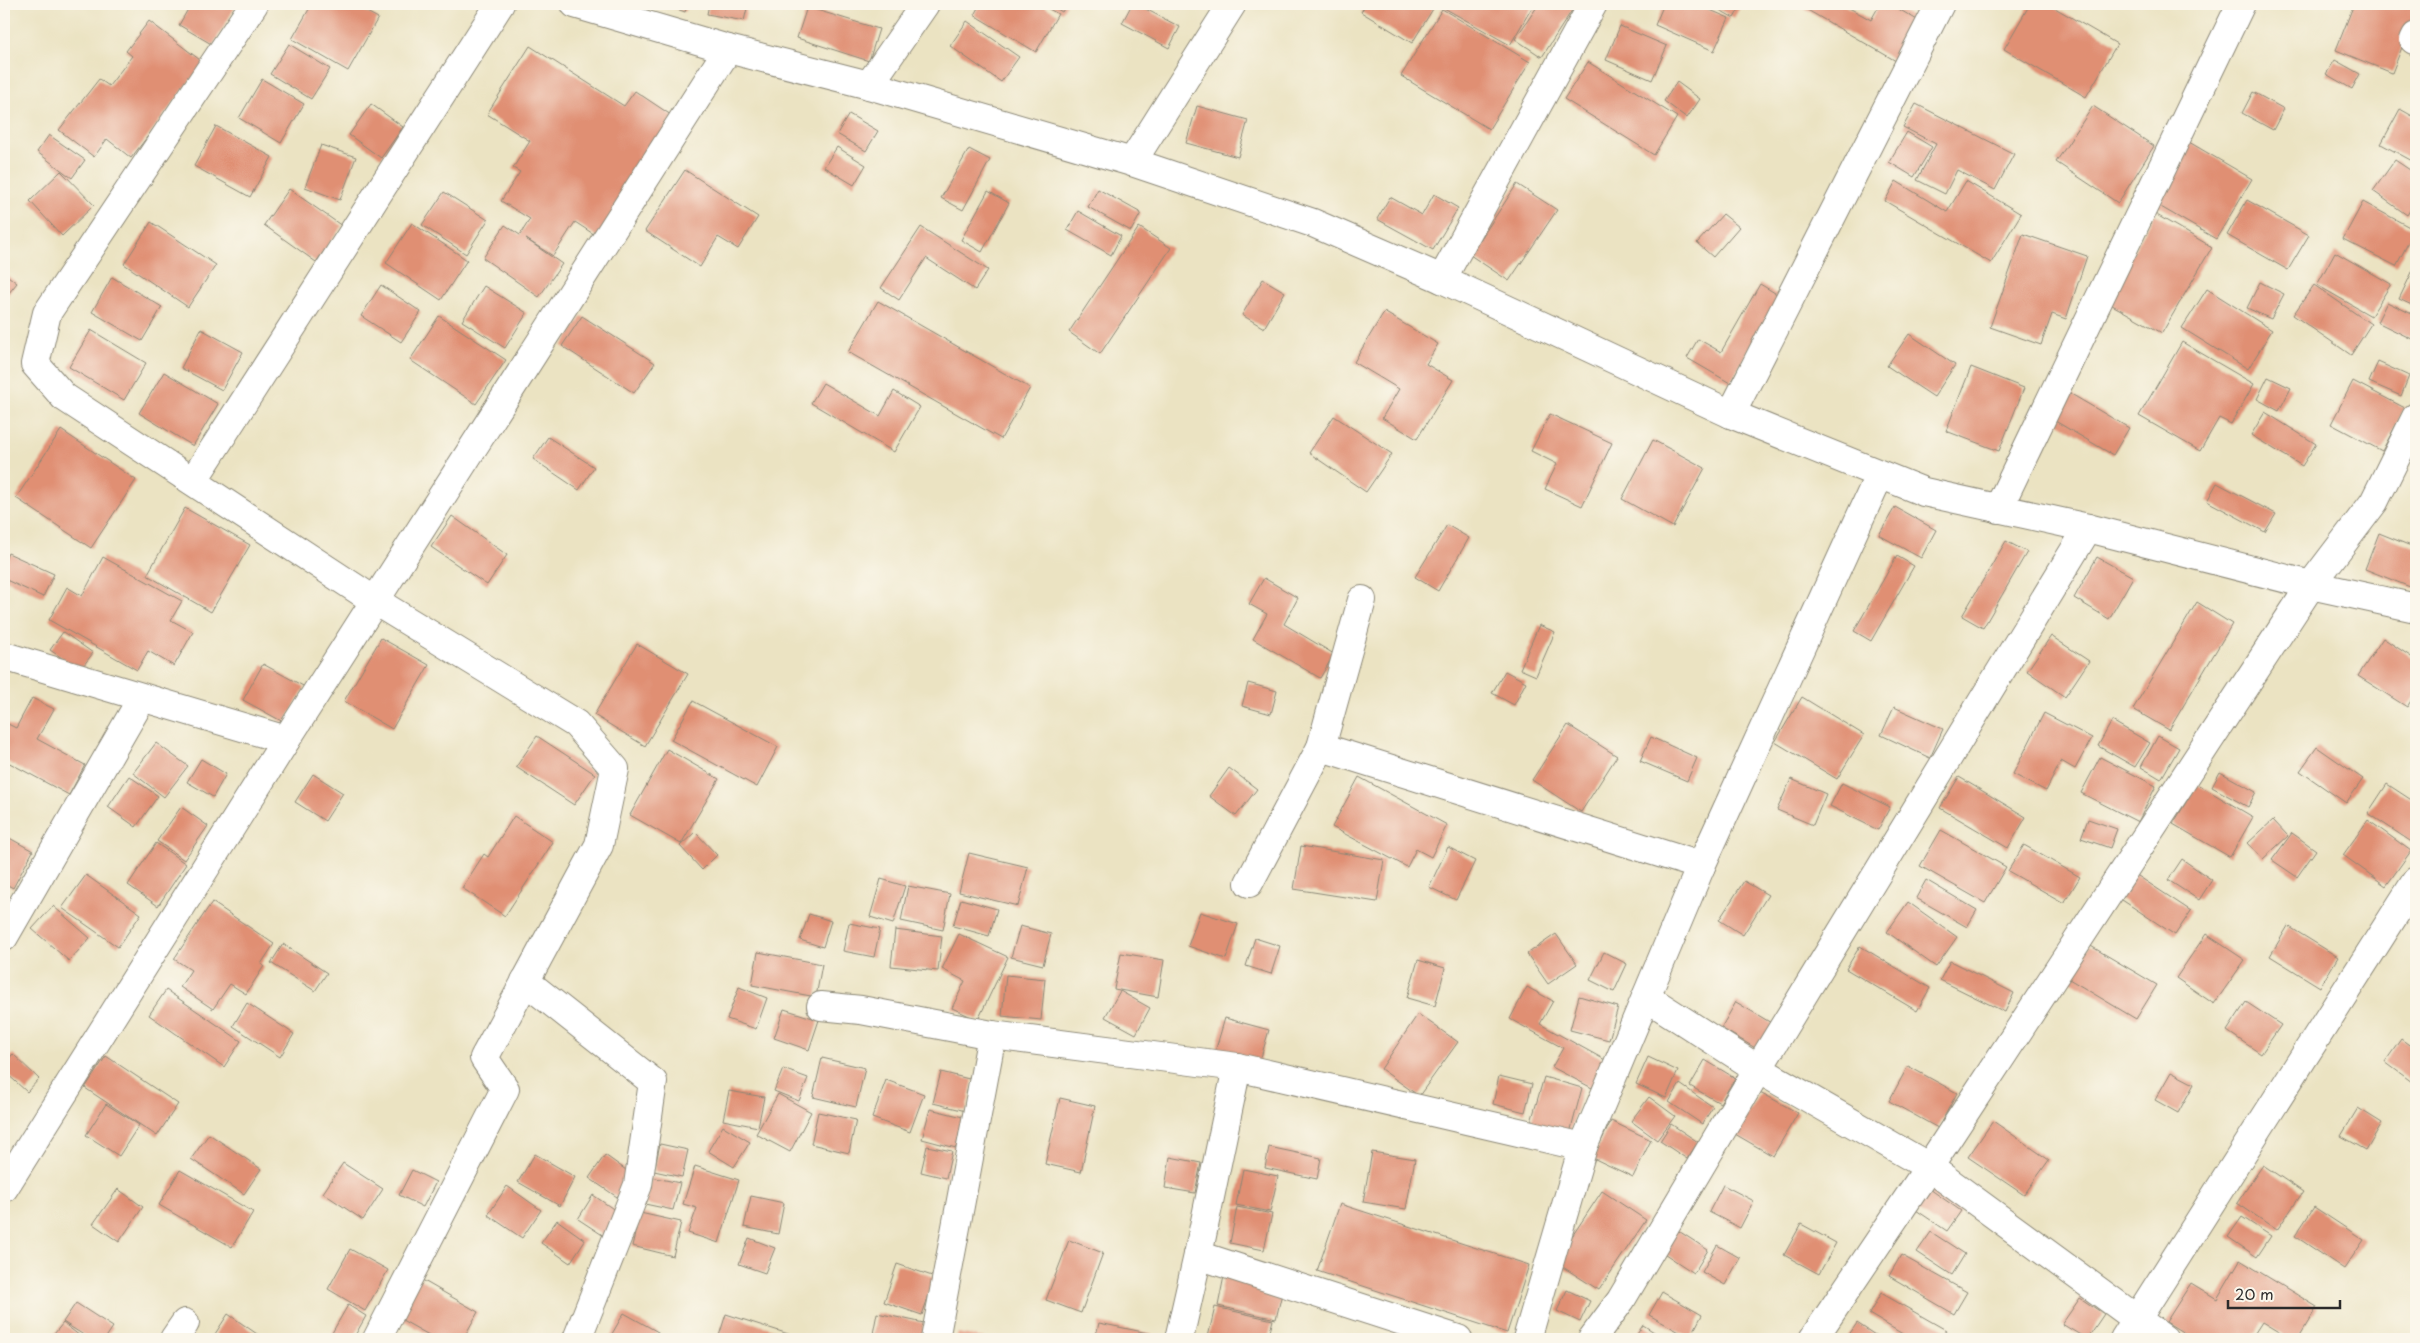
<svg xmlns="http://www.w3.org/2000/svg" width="2420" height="1343" viewBox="0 0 2420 1343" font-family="'Playpen Sans',sans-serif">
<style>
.building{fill:#e08f73}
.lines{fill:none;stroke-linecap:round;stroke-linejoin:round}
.minor-casing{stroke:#8b8776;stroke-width:30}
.tertiary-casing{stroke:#8b8776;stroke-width:30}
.minor{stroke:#fff;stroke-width:28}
.tertiary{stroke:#fff;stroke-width:28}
</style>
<rect width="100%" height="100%" fill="#fbf7ec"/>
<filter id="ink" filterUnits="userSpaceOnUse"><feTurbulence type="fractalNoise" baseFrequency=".02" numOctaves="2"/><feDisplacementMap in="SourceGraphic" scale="10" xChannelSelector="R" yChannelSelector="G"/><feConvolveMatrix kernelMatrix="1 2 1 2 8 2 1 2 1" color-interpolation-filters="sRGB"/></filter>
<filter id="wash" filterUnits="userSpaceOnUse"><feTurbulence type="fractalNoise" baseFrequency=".0096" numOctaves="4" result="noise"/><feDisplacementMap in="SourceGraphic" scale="20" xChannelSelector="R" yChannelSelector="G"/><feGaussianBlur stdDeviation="1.12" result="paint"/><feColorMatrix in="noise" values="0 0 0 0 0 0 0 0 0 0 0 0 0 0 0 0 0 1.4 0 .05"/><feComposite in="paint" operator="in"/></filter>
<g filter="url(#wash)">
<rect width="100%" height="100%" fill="#ebe3c2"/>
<g id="blocks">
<!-- building -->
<g class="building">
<path d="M191,4H237L213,45L179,25Z"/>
<path d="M312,4H352L378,18L348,71L292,39Z"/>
<path d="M663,4H688L685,12Z"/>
<path d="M709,4H748L744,21L707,14Z"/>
<path d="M980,4H1040L1058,14L1036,52L974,15Z"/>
<path d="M1049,4H1067L1062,12Z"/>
<path d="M1132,4H1136L1180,27L1169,48L1122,23Z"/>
<path d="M1366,4H1436L1412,43L1361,12Z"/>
<path d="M1437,4H1534L1510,45Z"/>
<path d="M1539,4H1576L1542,57L1515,39Z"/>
<path d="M1664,4H1696L1729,18L1714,51L1655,25Z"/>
<path d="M1709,4H1742L1734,18Z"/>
<path d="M1797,4H1842L1871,20L1880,4H1890L1919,21L1896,61Z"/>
<path d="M2030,4H2048L2117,44L2086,97L2004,49Z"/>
<path d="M2354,4H2416V11L2392,73L2336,50Z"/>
<path d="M807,7L879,29L869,61L797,38Z"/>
<path d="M1442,9L1530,62L1489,129L1401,76Z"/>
<path d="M149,21L204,63L131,158L107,139L94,157L59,130L99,79L109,86L132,56L126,51Z"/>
<path d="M967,21L1019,57L1001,82L950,46Z"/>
<path d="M1620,26L1667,46L1652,80L1606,60Z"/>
<path d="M289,44L330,69L311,99L270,74Z"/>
<path d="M530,46L624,106L635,91L674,117L598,237L575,222L553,256L526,239L562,264L539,297L483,258L505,225L520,235L530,219L501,201L520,172L513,168L530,141L487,114Z"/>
<path d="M2335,60L2360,74L2352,89L2326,74Z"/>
<path d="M1588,62L1677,117L1654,155L1564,99Z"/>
<path d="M262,79L304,104L281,143L239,118Z"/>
<path d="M1677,82L1700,99L1687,118L1664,101Z"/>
<path d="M2253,92L2284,109L2273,130L2242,113Z"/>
<path d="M371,104L403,127L381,158L349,135Z"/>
<path d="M1916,104L2014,154L1995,190L1957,170L1945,194L1917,180L1936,144L1903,127Z"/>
<path d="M1197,106L1248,120L1238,157L1186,143Z"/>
<path d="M2093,106L2154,146L2118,203L2056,162Z"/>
<path d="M2400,109L2416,118V163L2381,144Z"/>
<path d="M849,114L878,131L866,151L837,134Z"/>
<path d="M216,126L272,157L250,197L194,166Z"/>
<path d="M1907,132L1932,147L1914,177L1889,162Z"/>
<path d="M49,135L85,160L72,178L37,152Z"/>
<path d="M2189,142L2252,179L2216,239L2154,203Z"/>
<path d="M321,145L356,157L340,200L305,187Z"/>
<path d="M837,147L866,165L854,185L824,167Z"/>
<path d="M969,149L990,160L963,210L941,198Z"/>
<path d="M2395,160L2416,174V201L2407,215L2373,191Z"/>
<path d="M685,170L758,217L738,249L718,237L700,267L645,231Z"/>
<path d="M61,171L94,205L62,236L30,201Z"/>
<path d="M1896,181L1947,212L1966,181L2021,214L1991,263L1885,201Z"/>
<path d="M1517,184L1557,210L1509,281L1470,255Z"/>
<path d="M289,189L342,226L316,262L264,225Z"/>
<path d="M1098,189L1141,213L1131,231L1088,207Z"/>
<path d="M988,191L1009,203L982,252L961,240Z"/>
<path d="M444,192L488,220L466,254L422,225Z"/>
<path d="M1434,194L1458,208L1433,250L1377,219L1390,197L1422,215Z"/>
<path d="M2247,200L2309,235L2288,270L2227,235Z"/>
<path d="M2363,202L2415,230L2396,266L2343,239Z"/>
<path d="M1078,211L1121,236L1111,255L1067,230Z"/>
<path d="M1723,214L1739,227L1713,257L1697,243Z"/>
<path d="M2155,214L2212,247L2162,333L2105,301Z"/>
<path d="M151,222L216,265L188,307L124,264Z"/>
<path d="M412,223L467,260L441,300L386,263Z"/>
<path d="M921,227L988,270L975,290L926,258L899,300L881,288Z"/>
<path d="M1139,227L1171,248L1100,354L1069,332Z"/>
<path d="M2023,234L2087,256L2066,319L2052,314L2041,345L1990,327Z"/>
<path d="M2335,252L2391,284L2371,316L2317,285Z"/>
<path d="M2416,264V307L2399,299Z"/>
<path d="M4,273L17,283L4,299Z"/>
<path d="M112,277L162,307L142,341L92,312Z"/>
<path d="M1263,279L1285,292L1264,328L1242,315Z"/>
<path d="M2260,282L2284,294L2271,319L2247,308Z"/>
<path d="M1760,284L1780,296L1730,383L1687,358L1698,339L1721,352Z"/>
<path d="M381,285L421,312L401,342L361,316Z"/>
<path d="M2314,285L2371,324L2351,355L2293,315Z"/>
<path d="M484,286L527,313L505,348L462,321Z"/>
<path d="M2207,289L2272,330L2248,369L2182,328Z"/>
<path d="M878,301L1030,388L1001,439L848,352Z"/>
<path d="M2387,302L2416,316V341L2377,322Z"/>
<path d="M1384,312L1438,344L1426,364L1453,380L1417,439L1382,418L1399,389L1354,362Z"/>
<path d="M439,316L506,360L476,404L410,360Z"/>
<path d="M582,316L655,363L634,393L562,346Z"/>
<path d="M201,329L243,352L222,390L181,368Z"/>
<path d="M91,330L146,363L124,400L69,367Z"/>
<path d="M1909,334L1955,365L1934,397L1887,366Z"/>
<path d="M2182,342L2254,384L2231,424L2219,418L2200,451L2139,416Z"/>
<path d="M2378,362L2409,376L2401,396L2369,382Z"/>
<path d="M1971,367L2024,388L1999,451L1946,431Z"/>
<path d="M164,372L218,404L193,446L139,413Z"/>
<path d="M2268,377L2291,388L2279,411L2257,399Z"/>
<path d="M2353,381L2405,408L2382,451L2331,424Z"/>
<path d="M823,383L880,416L894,391L920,407L894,452L811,403Z"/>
<path d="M2066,391L2129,428L2113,455L2050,418Z"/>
<path d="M2265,412L2316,444L2302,466L2251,435Z"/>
<path d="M1550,414L1612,443L1582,506L1545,489L1557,464L1531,451Z"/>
<path d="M1334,416L1392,454L1366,492L1309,453Z"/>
<path d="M61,430L136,480L91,548L16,498Z"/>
<path d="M548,437L594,467L579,490L533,459Z"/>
<path d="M1653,440L1705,468L1673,527L1622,499Z"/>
<path d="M2217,483L2276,514L2265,532L2207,501Z"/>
<path d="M1895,507L1936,530L1921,558L1879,535Z"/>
<path d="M185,508L250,545L211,612L147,575Z"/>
<path d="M452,516L507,555L487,585L431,547Z"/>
<path d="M1447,525L1469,538L1438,591L1415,577Z"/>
<path d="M2379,533L2416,548L2415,589L2365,569Z"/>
<path d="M2006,541L2027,552L1983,628L1962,616Z"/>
<path d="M8,553L54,574L43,597L4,579V562Z"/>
<path d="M1897,556L1914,566L1871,641L1854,631Z"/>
<path d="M103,557L182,601L171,620L193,632L174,666L148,651L137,670L49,620L67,587L82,596Z"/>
<path d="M2097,557L2133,577L2109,619L2074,598Z"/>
<path d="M1264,578L1298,598L1284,624L1334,654L1320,678L1253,639L1267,614L1249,604Z"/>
<path d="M2197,602L2232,624L2169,730L2133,709Z"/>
<path d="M1539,625L1555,632L1536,676L1520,669Z"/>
<path d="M63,632L93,653L80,670L50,650Z"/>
<path d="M2051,636L2089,661L2065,697L2027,671Z"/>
<path d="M381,638L429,665L392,729L344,701Z"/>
<path d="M2383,638L2416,660V693L2407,707L2358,676Z"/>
<path d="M637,644L688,674L645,746L594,715Z"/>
<path d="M263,664L305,687L285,723L243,700Z"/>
<path d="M1505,671L1526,682L1514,705L1492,693Z"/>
<path d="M1248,683L1277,691L1271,714L1242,706Z"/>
<path d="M1802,697L1864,735L1837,779L1775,742Z"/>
<path d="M32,698L54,709L37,739L85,765L69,795L4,760V722L16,728Z"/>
<path d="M693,701L778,747L757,787L671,740Z"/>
<path d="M1894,707L1943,729L1930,758L1881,735Z"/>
<path d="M2044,713L2092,738L2075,769L2061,761L2046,791L2013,774Z"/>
<path d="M2112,721L2150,743L2135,767L2098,746Z"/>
<path d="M1568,725L1617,756L1581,812L1532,780Z"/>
<path d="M537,736L595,774L574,805L516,767Z"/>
<path d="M2158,736L2179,748L2161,779L2141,767Z"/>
<path d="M1651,737L1697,758L1687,781L1640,761Z"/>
<path d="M156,743L188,766L164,797L133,773Z"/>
<path d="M2317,747L2363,779L2346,803L2300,771Z"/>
<path d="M667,749L719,779L681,844L630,815Z"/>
<path d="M2100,757L2156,786L2138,822L2081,793Z"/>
<path d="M201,759L226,774L213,797L187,782Z"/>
<path d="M1229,768L1257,789L1236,816L1209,796Z"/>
<path d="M2220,772L2256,792L2248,807L2212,787Z"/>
<path d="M313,774L343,793L325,821L295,802Z"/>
<path d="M129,776L158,796L136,827L108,807Z"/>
<path d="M1359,777L1447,825L1431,857L1416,849L1407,867L1332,827Z"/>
<path d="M1959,777L2026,817L2008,848L1940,808Z"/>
<path d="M1791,779L1826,794L1813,825L1777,810Z"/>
<path d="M1842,783L1890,807L1878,830L1830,806Z"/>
<path d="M2197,784L2253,817L2230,857L2173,824Z"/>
<path d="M2387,784L2416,803V845L2368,813Z"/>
<path d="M181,807L208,826L184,860L157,841Z"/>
<path d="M514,816L553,842L505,916L462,888L484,854L488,857Z"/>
<path d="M2088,819L2117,829L2110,848L2081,838Z"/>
<path d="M2273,820L2288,836L2263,859L2248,843Z"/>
<path d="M2368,820L2411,851L2386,886L2343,855Z"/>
<path d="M1941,830L2006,867L1985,903L1920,866Z"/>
<path d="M695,832L717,855L702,870L680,846Z"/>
<path d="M2292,833L2316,850L2297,877L2272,860Z"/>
<path d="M4,835L33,851L13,888L4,883Z"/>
<path d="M156,843L186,864L158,906L128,885Z"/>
<path d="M2024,845L2080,877L2064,903L2008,871Z"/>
<path d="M1301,846L1384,860L1377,902L1294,889Z"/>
<path d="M1448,847L1475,861L1456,900L1429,887Z"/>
<path d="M969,853L1028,867L1018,906L959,892Z"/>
<path d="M2182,859L2212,880L2199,900L2168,880Z"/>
<path d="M2129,870L2191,911L2175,935L2113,894Z"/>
<path d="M86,875L141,914L118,947L62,908Z"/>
<path d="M881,879L905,886L893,924L870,917Z"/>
<path d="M1926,880L1977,910L1967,927L1916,898Z"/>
<path d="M1744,881L1768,895L1743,935L1719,920Z"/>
<path d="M908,886L950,894L943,930L901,921Z"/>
<path d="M961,899L997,909L989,936L953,926Z"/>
<path d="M212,902L274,944L261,964L264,966L246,994L230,984L213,1009L180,987L191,970L174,959Z"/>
<path d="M1908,902L1957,937L1936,967L1887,932Z"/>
<path d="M53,906L90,938L69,961L32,929Z"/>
<path d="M1200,912L1238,924L1226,959L1188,946Z"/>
<path d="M809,914L831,921L823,947L800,940Z"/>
<path d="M849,923L880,929L874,957L843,951Z"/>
<path d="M1020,926L1051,934L1043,965L1011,957Z"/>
<path d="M2288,926L2338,957L2320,987L2270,956Z"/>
<path d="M895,930L942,936L938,971L891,966Z"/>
<path d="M959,934L1008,957L978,1020L952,1008L965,981L942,969Z"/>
<path d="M1556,934L1577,964L1548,984L1527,954Z"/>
<path d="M2206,934L2245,960L2214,1004L2176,978Z"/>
<path d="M1255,938L1280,946L1271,974L1246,966Z"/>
<path d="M283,944L327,973L315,991L271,963Z"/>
<path d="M2089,945L2157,985L2136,1019L2069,979Z"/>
<path d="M1860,946L1930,988L1917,1011L1846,969Z"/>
<path d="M758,952L822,964L816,997L752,985Z"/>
<path d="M1604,952L1627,964L1614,992L1590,980Z"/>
<path d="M1121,953L1164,960L1158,997L1114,989Z"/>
<path d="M1418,960L1445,968L1435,1006L1407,998Z"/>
<path d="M1950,961L2014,993L2005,1012L1940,980Z"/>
<path d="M1006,975L1045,979L1041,1020L1002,1016Z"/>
<path d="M739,987L767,998L756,1029L727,1019Z"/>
<path d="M1527,987L1553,1001L1540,1024L1607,1061L1592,1088L1552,1067L1563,1048L1510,1019Z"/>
<path d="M166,990L241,1041L224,1067L149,1015Z"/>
<path d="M1120,991L1150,1008L1136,1034L1105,1017Z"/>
<path d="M1579,996L1618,1007L1609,1040L1570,1030Z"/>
<path d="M1736,1002L1773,1024L1757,1049L1721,1028Z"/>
<path d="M2246,1002L2281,1025L2261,1054L2227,1031Z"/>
<path d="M247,1003L294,1034L280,1057L233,1026Z"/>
<path d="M784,1009L819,1020L809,1050L774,1038Z"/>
<path d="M1418,1014L1458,1042L1419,1096L1381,1069Z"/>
<path d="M1225,1018L1269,1030L1259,1064L1215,1052Z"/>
<path d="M2401,1039L2416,1050V1077L2412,1082L2385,1062Z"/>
<path d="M13,1054L39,1079L27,1092L4,1071V1064Z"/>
<path d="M106,1056L178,1104L157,1136L85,1088Z"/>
<path d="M1648,1057L1678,1071L1666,1098L1636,1084Z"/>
<path d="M822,1058L865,1068L856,1107L813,1097Z"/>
<path d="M1705,1060L1735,1078L1720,1103L1690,1086Z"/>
<path d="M1908,1066L1957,1093L1938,1128L1889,1101Z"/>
<path d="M783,1069L808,1078L799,1101L774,1091Z"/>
<path d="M941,1072L973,1080L966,1111L933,1103Z"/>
<path d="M2171,1072L2194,1084L2178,1113L2155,1100Z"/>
<path d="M1499,1076L1532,1084L1525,1112L1493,1104Z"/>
<path d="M1544,1077L1582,1088L1570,1133L1531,1122Z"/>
<path d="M886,1080L924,1094L910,1132L872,1118Z"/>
<path d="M1680,1084L1713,1107L1702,1124L1669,1102Z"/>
<path d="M729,1091L764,1097L758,1127L723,1120Z"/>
<path d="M1760,1092L1798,1113L1773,1156L1735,1134Z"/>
<path d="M778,1094L811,1112L790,1152L756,1134Z"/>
<path d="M1649,1097L1675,1116L1657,1140L1631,1121Z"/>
<path d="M1060,1098L1095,1106L1081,1172L1045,1164Z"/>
<path d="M106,1104L139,1125L119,1156L86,1135Z"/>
<path d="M2358,1108L2382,1123L2366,1150L2341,1136Z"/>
<path d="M930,1109L963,1117L956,1148L922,1139Z"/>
<path d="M818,1112L856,1120L849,1153L811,1144Z"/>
<path d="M1611,1121L1651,1140L1633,1177L1593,1158Z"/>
<path d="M1993,1121L2049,1160L2024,1195L1968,1157Z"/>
<path d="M1671,1124L1698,1142L1687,1159L1660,1141Z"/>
<path d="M723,1126L750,1142L734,1167L708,1151Z"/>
<path d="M209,1134L261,1169L244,1194L191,1159Z"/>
<path d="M660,1144L688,1150L682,1177L654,1171Z"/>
<path d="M927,1146L952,1151L946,1178L921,1172Z"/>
<path d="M1269,1147L1321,1158L1317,1179L1265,1168Z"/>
<path d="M1372,1152L1415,1159L1406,1209L1363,1202Z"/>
<path d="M535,1154L575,1177L560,1206L518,1182Z"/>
<path d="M605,1155L633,1175L617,1197L589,1178Z"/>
<path d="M1170,1157L1201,1163L1195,1193L1165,1188Z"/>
<path d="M343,1163L383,1189L363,1220L323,1193Z"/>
<path d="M2263,1165L2303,1192L2277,1230L2237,1203Z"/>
<path d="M695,1166L739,1180L719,1243L688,1233L697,1208L683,1204Z"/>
<path d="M1243,1169L1278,1176L1270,1212L1236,1205Z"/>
<path d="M180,1170L253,1212L232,1247L159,1205Z"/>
<path d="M412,1170L436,1182L423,1207L399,1195Z"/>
<path d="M651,1177L680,1183L673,1210L645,1204Z"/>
<path d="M1723,1185L1754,1201L1740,1228L1709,1212Z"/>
<path d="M507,1186L541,1210L522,1238L488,1215Z"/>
<path d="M1927,1187L1961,1211L1947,1231L1913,1208Z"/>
<path d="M118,1189L143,1207L119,1242L93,1224Z"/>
<path d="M1602,1191L1646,1220L1599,1290L1555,1262Z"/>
<path d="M593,1195L622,1215L607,1238L578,1219Z"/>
<path d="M751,1196L784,1203L778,1234L744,1227Z"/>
<path d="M1340,1204L1529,1265L1507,1333L1317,1271Z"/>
<path d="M1237,1207L1272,1214L1264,1250L1230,1243Z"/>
<path d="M2314,1207L2364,1240L2344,1269L2295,1236Z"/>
<path d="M640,1213L681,1222L673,1256L632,1246Z"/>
<path d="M2242,1217L2271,1236L2257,1257L2228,1237Z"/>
<path d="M557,1220L585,1240L570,1263L541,1243Z"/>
<path d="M1801,1224L1836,1243L1819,1274L1784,1255Z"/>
<path d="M1671,1226L1708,1250L1694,1273L1656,1248Z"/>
<path d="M1931,1232L1965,1254L1952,1275L1917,1252Z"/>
<path d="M749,1238L775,1248L765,1273L739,1264Z"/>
<path d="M1069,1240L1103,1253L1081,1313L1046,1300Z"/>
<path d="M1717,1245L1740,1258L1725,1285L1702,1272Z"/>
<path d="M350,1249L388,1270L365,1311L328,1289Z"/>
<path d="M1901,1255L1967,1292L1954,1314L1889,1276Z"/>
<path d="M2240,1260L2317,1307L2298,1339H2290L2262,1322L2251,1339H2194L2166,1322L2191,1283L2217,1299Z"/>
<path d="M897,1264L935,1277L922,1315L884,1302Z"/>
<path d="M1224,1276L1283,1289L1276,1319L1218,1306Z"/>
<path d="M417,1277L478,1312L463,1339H436L395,1316Z"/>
<path d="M1567,1290L1590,1301L1580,1322L1557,1311Z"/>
<path d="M1662,1292L1702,1315L1690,1338L1649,1315Z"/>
<path d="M1881,1293L1946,1330L1941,1339H1911L1869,1314Z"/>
<path d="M2080,1298L2104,1314L2087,1339L2062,1324Z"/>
<path d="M76,1303L113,1327L105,1339H90L63,1322Z"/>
<path d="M348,1305L366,1316L353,1339H344L332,1333Z"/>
<path d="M1215,1307L1273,1320L1268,1339H1218L1208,1337Z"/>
<path d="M624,1313L658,1332L654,1339H609Z"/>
<path d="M877,1313L924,1323L921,1339H872Z"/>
<path d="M228,1314L260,1336L257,1339H223L215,1334Z"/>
<path d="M726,1314L804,1339H718Z"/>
<path d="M63,1323L84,1339H50Z"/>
<path d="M1099,1323L1153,1334L1152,1339H1095Z"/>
<path d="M1857,1323L1881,1339H1846Z"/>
<path d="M1643,1325L1665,1339H1634Z"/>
<path d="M958,1333L984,1338V1339H956Z"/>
</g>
</g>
</g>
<g filter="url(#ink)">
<use href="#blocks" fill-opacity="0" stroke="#8b8776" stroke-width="1"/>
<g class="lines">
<!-- minor casing -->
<g class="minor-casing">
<g id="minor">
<path d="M254,4L47,313L35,364L64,397L375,601L576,724L615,769L599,845L484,1058L505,1089L377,1339"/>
<path d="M2414,40L2416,36"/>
<path d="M869,85L925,4"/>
<path d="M1132,162L1232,4"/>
<path d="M1442,279L1593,4"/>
<path d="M1731,414L1940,4"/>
<path d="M193,481L500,4"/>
<path d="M1998,509L2241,4"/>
<path d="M4,656L286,740L728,49"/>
<path d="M1321,747L1362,600"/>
<path d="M1249,883L1321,747L1701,866"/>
<path d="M4,937L142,698"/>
<path d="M525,981L653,1082L638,1185L577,1339"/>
<path d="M1646,997L1701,866L1879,476"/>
<path d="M821,1006L861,1010L992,1035L935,1339"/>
<path d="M992,1035L1237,1067L1583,1147"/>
<path d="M4,1188L286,740"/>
<path d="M1198,1255L1237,1067"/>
<path d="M174,1339L185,1323"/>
<path d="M1179,1339L1198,1255L1458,1339"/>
<path d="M1527,1339L1583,1147L1646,997L1758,1069L1929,1167L2164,1339"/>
<path d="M1592,1339L1621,1300L1758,1069L2088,528"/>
<path d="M1813,1339L1929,1167L2311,585L2374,502L2416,417"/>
<path d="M2124,1339L2416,881"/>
</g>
</g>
<!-- tertiary casing -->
<g class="tertiary-casing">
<path id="tertiary" d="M575,4L728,49L869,85L1132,162L1313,223L1442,279L1731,414L1924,492L2088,528L2311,585L2416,608"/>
</g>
<!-- minor -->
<use href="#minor" class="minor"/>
<!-- tertiary -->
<use href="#tertiary" class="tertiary"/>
</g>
</g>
<!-- margin -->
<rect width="2420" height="1343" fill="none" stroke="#fbf7ec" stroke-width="20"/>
<!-- scale -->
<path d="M2228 1300v8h112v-8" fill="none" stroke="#2b2b2b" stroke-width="2.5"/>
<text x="2235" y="1300" font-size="15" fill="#2b2b2b" stroke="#fbf7ec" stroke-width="4" paint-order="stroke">20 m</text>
</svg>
